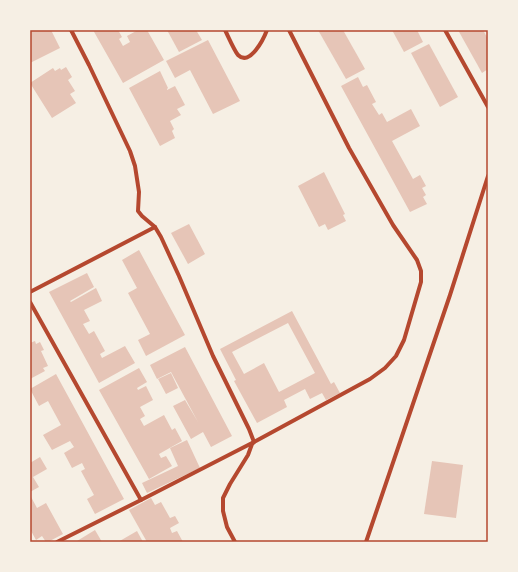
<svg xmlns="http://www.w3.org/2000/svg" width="518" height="572" viewBox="0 0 518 572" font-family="'Archivo Narrow',sans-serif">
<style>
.building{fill:#e6c5b7;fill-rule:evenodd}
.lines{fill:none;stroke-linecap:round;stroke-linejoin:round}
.minor{stroke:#b5482f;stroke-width:4}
.neatline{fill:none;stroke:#b5482f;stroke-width:1.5}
</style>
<rect width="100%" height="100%" fill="#f6efe4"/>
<!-- building -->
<g class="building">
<path d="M30,30H51L60,48L30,63Z"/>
<path d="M93,30H118L122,37L119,39L123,46L130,42L127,36L138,30H147L164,60L123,83Z"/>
<path d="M167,30H196L202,40L179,52Z"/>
<path d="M318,30H343L365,69L346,79Z"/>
<path d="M392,30H417L423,42L404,52Z"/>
<path d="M458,30H483L488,39V69L482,73Z"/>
<path d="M208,40L240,101L213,114L190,70L175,78L166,61Z"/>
<path d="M429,44L458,97L440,107L411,53Z"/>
<path d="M66,67L72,77L68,80L75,91L70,94L76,103L52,118L30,83L53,68L55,71L60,68L61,70Z"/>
<path d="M160,71L168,88L167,89V90L175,86L185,105L177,109L181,115L170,121L174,129L172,131L175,138L160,146L129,88Z"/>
<path d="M358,77L363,87L367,85L376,102L372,104L379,115L382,113L387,122L411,109L420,126L392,141L413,179L420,175L426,186L422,188L426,195L423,197L427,204L410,212L341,86Z"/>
<path d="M324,172L345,214L343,215L346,221L328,230L325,224L319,227L298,186Z"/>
<path d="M189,224L205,254L188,264L171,233Z"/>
<path d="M139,250L185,335L146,356L138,340L150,334L128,293L137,288L122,260Z"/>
<path d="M87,273L94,287L70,301L71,302L96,288L102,301L84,310L90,321L83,324L89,334L94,331L105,351L100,354L102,358L125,346L135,363L99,383L49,292Z"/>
<path d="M292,311L331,384L334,382L340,393L326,400L322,393L310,399L305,389L284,400L287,407L257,423L234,381L236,380L220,349ZM288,323L315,373L279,392L264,363L244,374L232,352Z"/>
<path d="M35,341L36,344L40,342L44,350L41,351L48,366L43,368L45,371L30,379V343Z"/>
<path d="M185,347L232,436L211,447L203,432L191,439L173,406L185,400L198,422L171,372L157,379L150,365Z"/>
<path d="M139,368L147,382L137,388L138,390L146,386L153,400L140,407L145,416L140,419L144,426L164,415L172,430L175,428L182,441L159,454L161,458L166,456L172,466L149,479L99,390Z"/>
<path d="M171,373L178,388L166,394L158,379Z"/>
<path d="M56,374L124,499L95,514L87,499L94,495L81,471L85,469L82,463L72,468L64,453L74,447L70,441L52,450L43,435L61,425L48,401L39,406L30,389Z"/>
<path d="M187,440L200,468L147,493L142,483L178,466L170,448Z"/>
<path d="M40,457L47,469L33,477L39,487L30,492V463Z"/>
<path d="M432,461L463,465L456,518L424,514Z"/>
<path d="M30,495L37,508L46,503L63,534L48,542H46L42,536L36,540L30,529Z"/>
<path d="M151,498L155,505L161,502L170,518L175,516L179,523L170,528L172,533L177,531L183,542H147L129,510Z"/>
<path d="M95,530L102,542H78L77,541Z"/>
<path d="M137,531L143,542H118Z"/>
</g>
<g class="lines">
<!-- minor -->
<g class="minor">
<path d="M71,30L89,65L130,151L135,166L139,192L138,211L142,216L155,227L161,237L179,276L213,356L249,429L254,442L252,444L248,455L230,484L223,498V511L227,527L235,542"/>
<path d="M225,30C228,36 234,50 238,55C250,67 264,38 267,30"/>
<path d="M445,30L488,107"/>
<path d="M30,292L155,227"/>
<path d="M30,302L141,500"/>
<path d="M57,542L141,500L254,442L370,379L385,368L396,356L404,340L421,282V271L417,260L393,225L349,148L289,30"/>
<path d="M366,542L450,295L488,176"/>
</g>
</g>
<!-- border -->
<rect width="518" height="572" fill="none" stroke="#f6efe4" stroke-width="62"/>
<rect x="31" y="31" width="456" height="510" class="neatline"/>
</svg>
